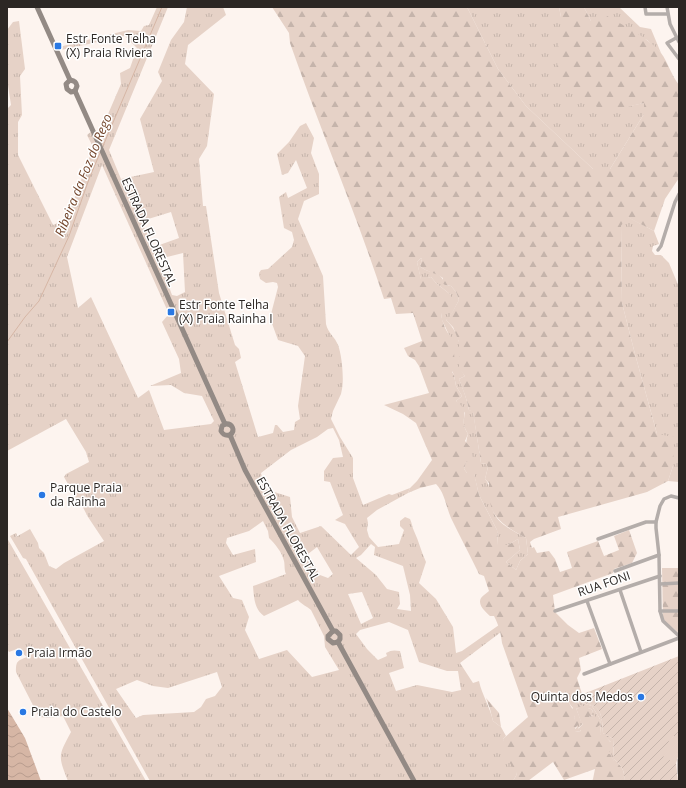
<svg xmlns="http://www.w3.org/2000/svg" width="686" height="788" viewBox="0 0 686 788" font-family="'Open Sans',sans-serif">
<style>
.grass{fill:url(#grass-tufts);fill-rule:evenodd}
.forest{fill:url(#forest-firs);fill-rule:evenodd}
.garden{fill:url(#garden-furrows)}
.pitch{fill:#e6d2c7}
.water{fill:url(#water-waves)}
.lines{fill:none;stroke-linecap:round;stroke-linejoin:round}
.stream{stroke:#d6b6a5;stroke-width:1}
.minor{stroke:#b4adaa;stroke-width:3.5}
.secondary{stroke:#938a85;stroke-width:5}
.poi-dot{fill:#2978e3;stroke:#fff;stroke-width:1.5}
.labels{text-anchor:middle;stroke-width:3;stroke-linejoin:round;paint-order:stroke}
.poi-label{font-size:12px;fill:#2c2724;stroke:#fff;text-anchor:start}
.street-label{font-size:12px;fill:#2c2724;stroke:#fff}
.water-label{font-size:13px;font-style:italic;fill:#73452b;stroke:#fff}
</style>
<defs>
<pattern id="grass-tufts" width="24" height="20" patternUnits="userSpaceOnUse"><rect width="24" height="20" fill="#e6d2c7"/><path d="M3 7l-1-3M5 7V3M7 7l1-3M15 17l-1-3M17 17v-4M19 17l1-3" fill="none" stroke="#c5b4ab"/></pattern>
<pattern id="forest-firs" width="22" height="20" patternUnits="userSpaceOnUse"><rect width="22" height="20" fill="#e6d2c7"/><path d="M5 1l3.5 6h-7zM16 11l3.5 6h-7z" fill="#c5b4ab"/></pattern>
<pattern id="garden-furrows" width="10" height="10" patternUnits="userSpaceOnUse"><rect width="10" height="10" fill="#e6d2c7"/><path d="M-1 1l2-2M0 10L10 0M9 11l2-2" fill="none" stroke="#c5b4ab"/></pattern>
<pattern id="water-waves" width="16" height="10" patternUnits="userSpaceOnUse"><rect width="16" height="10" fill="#d6b6a5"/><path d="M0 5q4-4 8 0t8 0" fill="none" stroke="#b89c8e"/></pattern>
</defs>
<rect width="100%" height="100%" fill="#fdf4ef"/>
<!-- grass -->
<g class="grass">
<path d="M157,7H168L109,150L121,179L154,172L140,119L162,81L158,72L171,40L184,22L187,7H223L226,15L188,45L185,64L214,94L207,146L199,159L203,206H206L219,293L235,345L239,349L241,358L235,362L258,437L273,433L275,425H277L283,432L294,430L295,422L300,419L298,406L305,356L298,346L278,340L270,318L278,287L277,283L273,282L266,283L260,279L259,273L261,270L268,269L292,247L294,240L292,232L284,228L279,197L286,192L288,198L307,188L296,160L288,173L282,175L277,154L289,142L300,126L306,123L314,138L311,153L319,174V194L304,201L298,219L323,276L326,324C328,333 335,337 338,345C342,355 344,379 342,389L341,394L333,411L331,419L340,437L353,458V478L363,505L389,494L392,495L410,488L408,493L377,510L367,518L368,523L367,530L369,537L378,547L399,544L404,530L400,526V521L405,517L410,519C412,523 412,527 414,531C419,541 421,552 426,562L419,583L436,599L453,627L456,653L462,651L499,625L501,632L460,663L473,683L479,681C482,695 490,707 493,721L501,727L506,736L503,739L517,774L513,781H150L26,559L23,558L10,536L16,533L17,535L16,537L30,529L38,543L39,548L44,553L49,566L56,569L64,563L104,541L88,517L78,498H76L64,477L66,474L89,462L86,452L66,419L7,451V109L11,105L7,79V30L13,22L19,21L25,69L20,76L22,115L18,122V155L53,225L67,219L93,147L87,135L93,130L97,138L99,135L121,84L120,73L130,68L137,48L125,36L61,50L59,47L128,30L141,31L144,26L149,25ZM102,165L169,314L162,322L179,359L181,373L150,386L171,385L184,393L202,396L214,421L211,424L164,430L149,390L138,398L91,297L78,308L67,257ZM171,212L179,238L151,248L147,240L148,235L141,222L145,220ZM183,253L185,292L177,296L172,295L159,259ZM333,428L339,440L343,457L333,458L324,471V481L330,482L343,515L335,520L345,524L359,547L351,555L321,526L300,533L292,517L290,497L265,489L261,473L291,450L317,437L328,429ZM263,521L268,531L269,538C275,544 282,552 284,561C285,565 284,570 286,574L253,586C254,597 254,609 264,616L298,600C302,605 307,606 311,610L324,636L325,647L339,670L312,677L287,650L259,659L245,630L249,617L242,600L233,598L219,576L256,562L255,549L233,555L226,543L227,538L249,531ZM371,544L375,547L374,555L403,566L410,595L411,611L397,609L400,604L399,592L387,589L376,575L356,558L361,555ZM317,547L333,574L328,578L320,575L308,554ZM362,592L373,618L361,624L348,594ZM389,622L408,630L419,662L447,671H458L461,690L452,692L417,685L396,691L389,673L404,668L400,651C394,650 391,650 386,653L387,656L378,660L367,649L356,634L360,630ZM217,672L222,687L215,696L206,699L201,707L194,712L143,715L136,718L116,689L137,680L153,686L168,688Z"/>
<path d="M467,7H559L561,17L605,111L644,103V114L610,169H593L526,106L498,69Z"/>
<path d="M584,7H619L640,27L651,29L661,53L647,40L591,21Z"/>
<path d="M626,216L654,231L659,244L653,246L652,251L655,255H661L669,263L679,287V482L668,481L673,466L657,434L635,354L622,303L621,226Z"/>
<path d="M421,258L422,259L420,266C429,275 441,269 445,285L451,286L456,292L459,300L449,319L446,320C452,326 457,333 459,342C462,356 454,362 465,376L459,379C463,389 467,399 469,410L473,411L481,463L486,464L488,467L485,479C493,487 489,505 495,515C501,526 516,532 526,538L528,554L520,561L516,570L506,562L520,550L518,539L508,545H498L497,530L479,495L474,474L467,473L464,469C468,457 464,445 468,434C463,426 463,422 465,413L456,401L462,396L456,386L454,375L452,371L450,337L442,320L441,313L451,295L436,283L431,277L421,280L417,262Z"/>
<path d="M7,538L146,781H68C58,756 58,756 71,732L63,716L49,718L39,717L16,672C16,661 17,661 27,657L17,649L9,652L7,649Z"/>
<path d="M571,684L572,694L575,703H582L592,706L600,719L601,734H604L611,742V754L617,764L611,757L603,758L600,753L609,748L610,742L600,734L594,721L593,715L588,717L593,711L591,709L579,705L582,710L576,708L581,721L583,724L578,728L581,731L575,732L574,730L577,727L574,718L575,714L571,710L573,708L569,703L571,701L567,693L565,695L563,694L567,691L566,685Z"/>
</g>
<!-- forest -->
<g class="forest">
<path d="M272,7H467L498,69L526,106L593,169H610L644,114V103L605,112L556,81L561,17L559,7H584L591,21L602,13C620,24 647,36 661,53C668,62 671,75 679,85V178L665,199L654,231L627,217L621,226L622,303L635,354L657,434L674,437L673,466L668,481L647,492L558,517L561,529L534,539L530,542L532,548L534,547L537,553L549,551L555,559L560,572L572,568L567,552L598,541L604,556L619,550L614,536L629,530L637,553L632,563L614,569L613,573L553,595L555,612L568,625L579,633L594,628L602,649L579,658L581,670L577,678L582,694L573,698L575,702C599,704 602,708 603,733L613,739L614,759C622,767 625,770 624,781H592L593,779L595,769L564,780L553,762L528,781H513L517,774L506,757L503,739L528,717L502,643C501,633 499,626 494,616H490C486,612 477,605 481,598C483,595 487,593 489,591L484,576L479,574C470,555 460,537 451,518C446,507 445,493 436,484L420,488L408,493L410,488L417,481L432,460L416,423L403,414L384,405L429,393L419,366L415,360L408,356L404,348L422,341L413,313L396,314L391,298L384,299C356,213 320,129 290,43L289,33ZM421,258L422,259L420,266C426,272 436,273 443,278L442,283L445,285L451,286L456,292L459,300L449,318L446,320L453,327L459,342V369L465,376L459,379C463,390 467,399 469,410L473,412L481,463L486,464L488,467L485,479L489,483C489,493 489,508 496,516C503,526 516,532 526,538L528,554L520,561L516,570L506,562L520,550L518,539L508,545H498L497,530L479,495L474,473H467L464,469L466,462L473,459L471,448L465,441L468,434C457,417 473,414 456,401L462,396L456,386L454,375L452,372L455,366L453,339C446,333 442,322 441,313H446L451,303V295L436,283L431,277L421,279L417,262ZM571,684L570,692L575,703H582L592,706L600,719L601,734L604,735L611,742V754L614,761L610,754H605L604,757L602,753L610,752V742L604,735L600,734V730L597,727L600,725L598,718L594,720L596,717L593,715L589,717L593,711L591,709L588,708L590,707L588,705L587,707L579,705L580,709L576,708L581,722L583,724L577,730H580L581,731L575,732V728L580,723L578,719L576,721L574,718L576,713L573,710L569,703L571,701C569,698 571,696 568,693L565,695L564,694L568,690V686Z"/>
<path d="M662,568H679V633L665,622L663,617Z"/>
<path d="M486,698L499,713L501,727L493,721L490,709Z"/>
</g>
<!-- garden -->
<path class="garden" d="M679,656V754L676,763L678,781H624C625,770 622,767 614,759L613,739L603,733C602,708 599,704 574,702L573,698Z"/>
<!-- pitch -->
<path class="pitch" d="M671,735L679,738V749L675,762L663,758Z"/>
<!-- water -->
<path class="water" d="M7,708L25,738L41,781H7Z"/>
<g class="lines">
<!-- stream -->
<g class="stream">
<path d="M103,146L162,7"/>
<path d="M7,342L25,317L39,301L69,236L89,179L100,153"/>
</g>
<!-- minor -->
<g class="minor">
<path d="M645,7L646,14H667"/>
<path d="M667,7L670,24L679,42"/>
<path d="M676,38L667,43L679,59"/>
<path d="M658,250L661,246L675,202L679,194"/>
<path d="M679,498L671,496L664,499L660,506L656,522V528L659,555L660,611L663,621L679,636"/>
<path d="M598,539L646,522H656"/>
<path d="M615,571L659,555"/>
<path d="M660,584L679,583"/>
<path d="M620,590L641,652"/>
<path d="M587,601L610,664"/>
<path d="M555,611L660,576"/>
<path d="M660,611H679"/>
<path d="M584,674L679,638"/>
<path d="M679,760V773"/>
</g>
<!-- secondary -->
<g class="secondary">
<path d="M37,7L70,80"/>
<path d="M70,80L66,84L67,89L71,92L75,91"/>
<path d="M70,80C75,81 76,82 77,86L75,91"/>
<path d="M75,91L225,424"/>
<path d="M225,424L222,426L221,431C223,435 225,436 230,435"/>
<path d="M225,424C232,423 236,430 230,435"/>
<path d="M230,435L245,470L333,631"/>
<path d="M333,631L328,636V639L333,643L338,642"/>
<path d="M333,631H336L340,635V639L338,642"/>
<path d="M338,642L414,781"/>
</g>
</g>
<!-- markers -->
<g class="poi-dot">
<rect x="54" y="42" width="8" height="8" rx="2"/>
<rect x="167" y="308" width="8" height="8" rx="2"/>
<circle cx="42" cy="495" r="4"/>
<circle cx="19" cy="653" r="4"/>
<circle cx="641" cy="697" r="4"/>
<circle cx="23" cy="712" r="4"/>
</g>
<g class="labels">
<!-- poi labels -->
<g class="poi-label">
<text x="66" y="43">Estr Fonte Telha<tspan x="66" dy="14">(X) Praia Riviera</tspan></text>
<text x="179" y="309">Estr Fonte Telha<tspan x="179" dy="14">(X) Praia Rainha I</tspan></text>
<text x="50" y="492">Parque Praia<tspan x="50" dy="14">da Rainha</tspan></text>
<text x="27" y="657">Praia Irmão</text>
<text x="633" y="701" text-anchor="end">Quinta dos Medos</text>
<text x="31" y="716">Praia do Castelo</text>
</g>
<!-- street labels -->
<g class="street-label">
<text transform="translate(149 232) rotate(66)" y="4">ESTRADA FLORESTAL</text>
<text transform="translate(288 529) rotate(61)" y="4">ESTRADA FLORESTAL</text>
<text transform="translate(604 584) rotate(-19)" y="4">RUA FONI</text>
</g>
<!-- water labels -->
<g class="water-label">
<text transform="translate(83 175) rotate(-68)" y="5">Ribeira da Foz do Rego</text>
</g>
</g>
<!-- border -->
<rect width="686" height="788" fill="none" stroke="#2c2724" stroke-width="16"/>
</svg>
